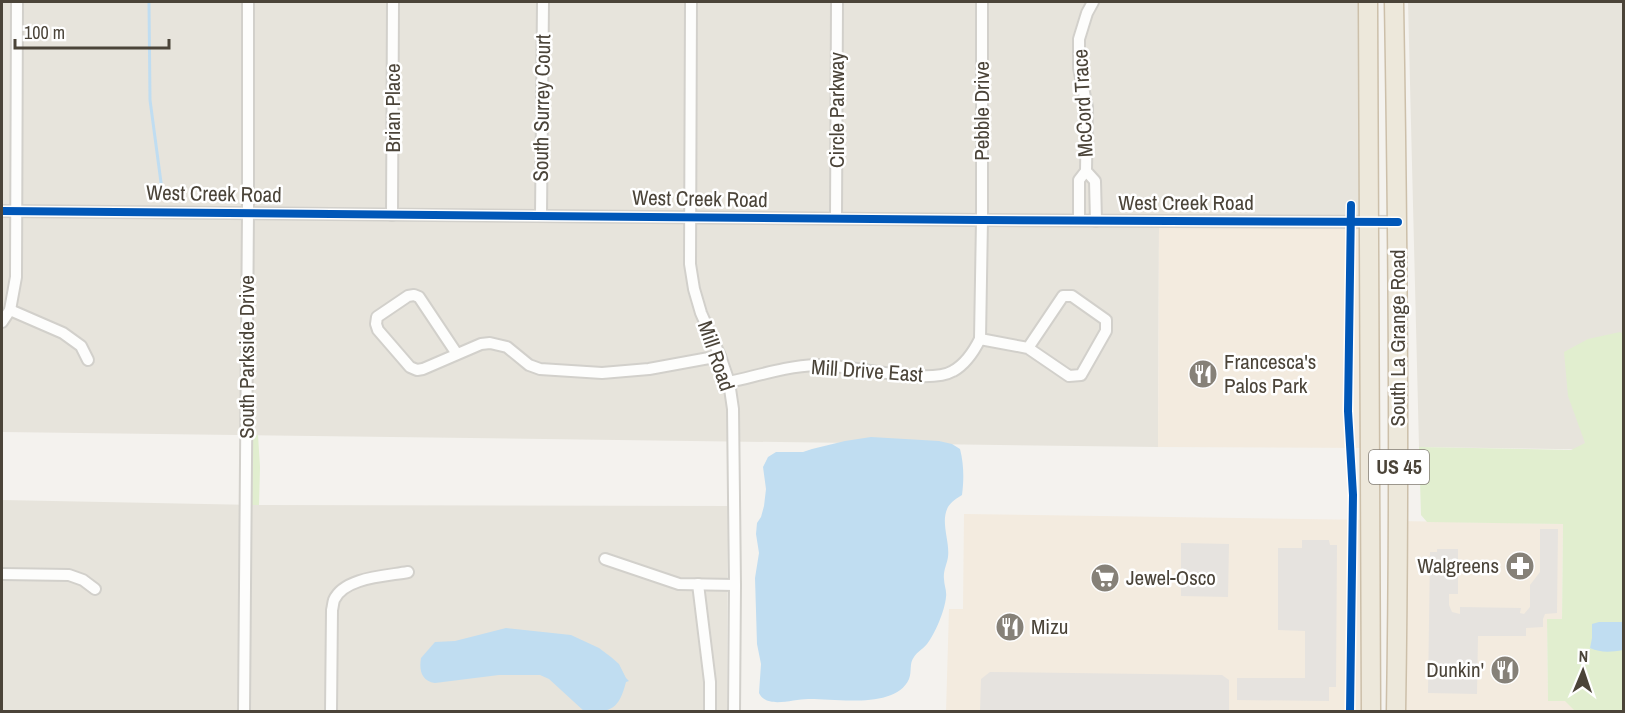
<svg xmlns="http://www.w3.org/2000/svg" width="1625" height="713" viewBox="0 0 1625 713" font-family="'Archivo Narrow',sans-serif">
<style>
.residential{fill:#e7e4dc}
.commercial{fill:#f3ebdf}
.green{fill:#e1eecf}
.parking{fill:#e6e3df}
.water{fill:#c0ddf1}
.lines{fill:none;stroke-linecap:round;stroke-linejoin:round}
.stream{stroke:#c0ddf1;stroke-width:3}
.street-casing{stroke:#d2d0cb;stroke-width:14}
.highway-casing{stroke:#ccbfa9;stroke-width:21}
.street{stroke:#fdfdfc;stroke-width:10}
.highway{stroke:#ede8db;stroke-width:18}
.cycleway-casing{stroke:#fff;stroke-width:11}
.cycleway{stroke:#0057b8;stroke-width:8}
.labels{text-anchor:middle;stroke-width:5;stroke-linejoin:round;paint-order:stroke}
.shield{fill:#fff;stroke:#817c74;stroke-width:1.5}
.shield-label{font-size:20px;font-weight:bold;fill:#4b4439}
.street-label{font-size:21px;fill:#4b4439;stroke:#fff}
.poi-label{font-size:21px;fill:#4b4439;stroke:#fff;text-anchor:start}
</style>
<rect width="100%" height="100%" fill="#f4f2ee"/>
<!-- residential -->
<g class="residential">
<path d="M2,2H1369L1372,220L1159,226L1158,447L2,432Z"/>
<path d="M1408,2H1623V450L1419,447Z"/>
<path d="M2,500L259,505L728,506L727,711L2,712Z"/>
</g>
<!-- commercial -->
<g class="commercial">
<path d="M1159,226L1368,229L1369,448L1158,447Z"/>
<path d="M964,514L1367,520L1366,711L946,712L949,609H963Z"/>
<path d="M1399,521L1563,524L1562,619L1547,620L1548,700H1565L1594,710V711L1398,712Z"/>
</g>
<!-- green -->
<g class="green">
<path d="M1620,332L1623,334V711L1574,710L1565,701H1548L1547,619H1562L1563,524L1427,522L1421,515L1419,447L1571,450L1585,443L1568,396L1564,352L1588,339Z"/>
<path d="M251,435H258L260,467L259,505H251L250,468Z"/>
</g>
<!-- parking -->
<g class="parking">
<path d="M1540,529H1558L1557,613L1545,614L1543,619V627L1526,628V636H1478L1477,694L1428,693L1430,552H1437V549H1458V594H1449V605L1452,612L1460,614V607L1521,608L1520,613L1524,614L1530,607V585L1540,572Z"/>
<path d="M1302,540H1329L1330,545H1337L1336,687H1329V701L1237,700V678H1305V631L1278,630V548H1302Z"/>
<path d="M1181,543L1229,544L1228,597L1181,596Z"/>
<path d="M990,672L1222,675L1229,680V711H980L981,679Z"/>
</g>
<!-- water -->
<g class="water">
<path d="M871,437L939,441L952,444L960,449C964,464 964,480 962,495C957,498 951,502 948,507C940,522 950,541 948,557C947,564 943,571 944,579C944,585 947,591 946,597C945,610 935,634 927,644C923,649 917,652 914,657C909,663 912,672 909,679C896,709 836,699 810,699C795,698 767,710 759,693L761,664L757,644L755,578L759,553L756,534L757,523L761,517L764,506L766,489L763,467L768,457L776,452H803L812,449L845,441Z"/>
<path d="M1599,622H1623V650C1611,652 1601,653 1590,648L1592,638V624Z"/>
<path d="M506,628L571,635L599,648L611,657L619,664L626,678L629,681L626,682C619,709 612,712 585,712L549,679L540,675H499L435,683C421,681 419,670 421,658L435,642L455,641Z"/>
</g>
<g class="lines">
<!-- stream -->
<path class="stream" d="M149,2L150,100L162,190"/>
<!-- street casing -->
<g class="street-casing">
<g id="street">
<path d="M691,2L690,264L694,289L701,313L720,356L729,382L733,409L735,585L734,712"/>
<path d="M1086,171L1095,181L1096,221"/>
<path d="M2,211L982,220L1398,222"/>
<path d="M392,215L393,2"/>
<path d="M541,215L543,2"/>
<path d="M836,218L837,2"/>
<path d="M1079,220V180L1086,171L1087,107L1079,68V39L1087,13L1093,2"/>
<path d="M10,310L63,333L81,346L88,360"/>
<path d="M2,322L10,310L16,277L17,2"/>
<path d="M980,339L1028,348L1069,376L1081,375L1106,331V320L1072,296H1063L1028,348"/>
<path d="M457,354L419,297L414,295L408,296L377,317L376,324L378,330L410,367L417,370L423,369L481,344L490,343L507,347L529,365L540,369L602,373L649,369L720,356"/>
<path d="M729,382C757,376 787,366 816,365C850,364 927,386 953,371C966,364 974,351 980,339L982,220V2"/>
<path d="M605,559L679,584L735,585"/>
<path d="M2,574L69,575L83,580L95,589"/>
<path d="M698,584L710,682V712"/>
<path d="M244,712L248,212V2"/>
<path d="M331,712L332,610C333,606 333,603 334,600C344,577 387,576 408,572"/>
</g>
</g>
<!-- highway casing -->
<g class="highway-casing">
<g id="highway">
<path d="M1368,2L1371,712"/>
<path d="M1394,2C1398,238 1400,475 1396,712"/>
</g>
</g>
<!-- street -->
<use href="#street" class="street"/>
<!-- highway -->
<use href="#highway" class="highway"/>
<!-- cycleway casing -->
<g class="cycleway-casing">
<g id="cycleway">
<path d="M2,211L982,220L1398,222"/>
<path d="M1350,712L1353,495L1348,411L1351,205"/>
</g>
</g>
<!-- cycleway -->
<use href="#cycleway" class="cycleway"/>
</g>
<!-- icons -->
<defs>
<g id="restaurant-disc" transform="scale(1.5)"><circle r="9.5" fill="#868178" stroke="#fff"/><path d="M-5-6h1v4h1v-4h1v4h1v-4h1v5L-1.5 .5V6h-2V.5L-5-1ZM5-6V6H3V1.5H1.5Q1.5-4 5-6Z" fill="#fff"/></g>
<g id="pharmacy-disc" transform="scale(1.5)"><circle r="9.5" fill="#868178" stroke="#fff"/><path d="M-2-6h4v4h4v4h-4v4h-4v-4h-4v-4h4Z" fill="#fff"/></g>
<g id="supermarket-disc" transform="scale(1.5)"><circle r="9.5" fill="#868178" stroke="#fff"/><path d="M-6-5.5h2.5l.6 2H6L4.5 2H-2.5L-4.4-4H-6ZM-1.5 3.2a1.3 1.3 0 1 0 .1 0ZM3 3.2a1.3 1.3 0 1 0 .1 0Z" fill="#fff"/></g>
</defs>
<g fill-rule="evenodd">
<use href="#restaurant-disc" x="1203" y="374"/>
<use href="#pharmacy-disc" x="1520" y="566"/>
<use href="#supermarket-disc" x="1105" y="578"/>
<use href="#restaurant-disc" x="1010" y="627"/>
<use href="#restaurant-disc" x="1505" y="670"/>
</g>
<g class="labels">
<!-- shield labels -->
<rect class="shield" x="1369" y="450" width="60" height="34" rx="4.5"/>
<g class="shield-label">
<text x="1399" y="474">US 45</text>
</g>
<!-- street labels -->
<g class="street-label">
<text transform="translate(1083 103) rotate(-93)" y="7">McCord Trace</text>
<text transform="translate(393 108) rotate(-90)" y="7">Brian Place</text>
<text transform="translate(542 108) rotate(-89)" y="7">South Surrey Court</text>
<text transform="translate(837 110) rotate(-90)" y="7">Circle Parkway</text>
<text transform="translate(982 111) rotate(-90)" y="7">Pebble Drive</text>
<text transform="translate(214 194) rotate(1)" y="7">West Creek Road</text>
<text transform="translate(700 199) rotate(1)" y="7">West Creek Road</text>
<text x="1186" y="210">West Creek Road</text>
<text transform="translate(1398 338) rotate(-90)" y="7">South La Grange Road</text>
<text transform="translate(716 356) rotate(71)" y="7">Mill Road</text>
<text transform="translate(247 357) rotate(-90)" y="7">South Parkside Drive</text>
<text transform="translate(867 371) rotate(4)" y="7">Mill Drive East</text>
</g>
<!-- poi labels -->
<g class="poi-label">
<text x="1224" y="369">Francesca's<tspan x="1224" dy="24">Palos Park</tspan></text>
<text x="1499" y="573" text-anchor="end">Walgreens</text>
<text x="1126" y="585">Jewel-Osco</text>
<text x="1031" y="634">Mizu</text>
<text x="1484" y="677" text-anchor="end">Dunkin'</text>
</g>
</g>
<!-- border -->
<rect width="1625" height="713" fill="none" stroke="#4b4439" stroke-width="6"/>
<!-- north arrow -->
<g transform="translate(1583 671) rotate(2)" stroke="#ffffff" stroke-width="4.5" paint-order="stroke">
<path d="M0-4.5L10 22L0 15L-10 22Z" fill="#4b4439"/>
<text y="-9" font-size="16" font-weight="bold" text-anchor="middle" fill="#4b4439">N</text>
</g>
<!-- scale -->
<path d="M15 39v9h154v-9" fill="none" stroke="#4b4439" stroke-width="3"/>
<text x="24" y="39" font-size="18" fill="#4b4439" stroke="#ffffff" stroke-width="4.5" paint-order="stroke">100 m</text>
</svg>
